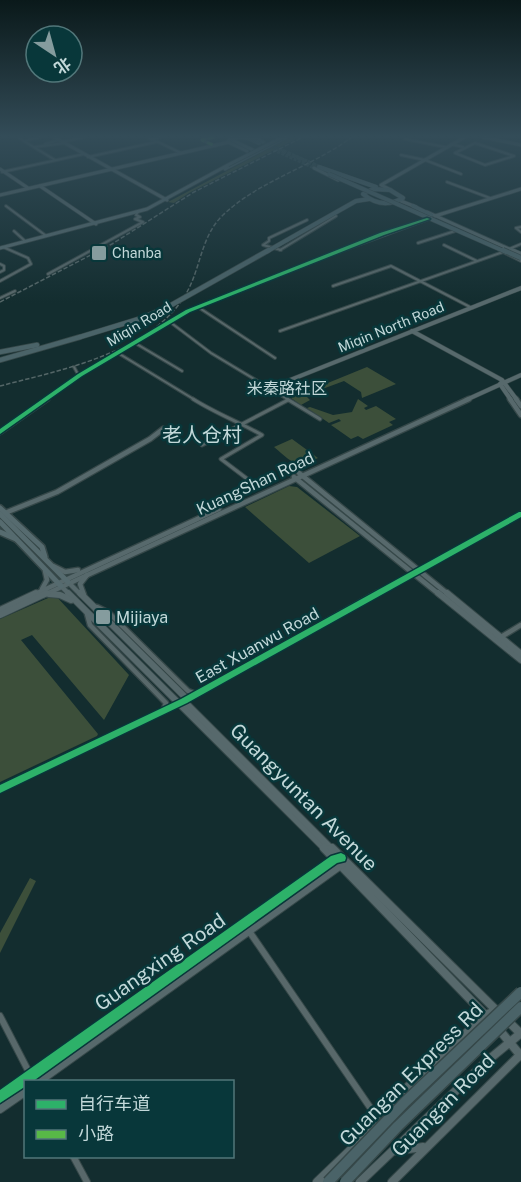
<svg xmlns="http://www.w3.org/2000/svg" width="521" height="1182" viewBox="0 0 521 1182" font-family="'Public Sans','Noto Sans SC',sans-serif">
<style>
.green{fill:#3c4f3a}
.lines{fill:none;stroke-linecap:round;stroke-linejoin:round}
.secondary-tunnel{stroke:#2d4748;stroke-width:3;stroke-dasharray:3 1.5;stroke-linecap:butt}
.highway-tunnel{stroke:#2d4748;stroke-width:4;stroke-dasharray:4 1.5;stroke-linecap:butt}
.street-far3-casing{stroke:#364849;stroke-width:4}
.street-far2-casing{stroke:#364849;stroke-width:5}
.street-far1-casing{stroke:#364849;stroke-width:7}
.street-casing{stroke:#364849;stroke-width:8}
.secondary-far4-casing{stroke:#364849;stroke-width:4.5}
.secondary-far3-casing{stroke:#364849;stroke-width:5}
.secondary-far2-casing{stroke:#364849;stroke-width:7}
.secondary-far1-casing{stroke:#364849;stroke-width:8}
.secondary-casing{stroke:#364849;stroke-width:10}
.primary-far1-casing{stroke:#364849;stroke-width:4.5}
.primary-casing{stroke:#364849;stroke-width:8}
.highway-far1-casing{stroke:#364849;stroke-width:5}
.highway-casing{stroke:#364849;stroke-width:6}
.street-far3{stroke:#58686a;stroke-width:2}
.street-far2{stroke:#58686a;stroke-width:3}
.street-far1{stroke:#58686a;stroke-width:4.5}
.street{stroke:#58686a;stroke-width:6}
.secondary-far4{stroke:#57696c;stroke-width:3}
.secondary-far3{stroke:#57696c;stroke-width:4}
.secondary-far2{stroke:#57696c;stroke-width:4.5}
.secondary-far1{stroke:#57696c;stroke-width:6}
.secondary{stroke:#57696c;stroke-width:8}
.primary-far1{stroke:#566b6f;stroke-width:3}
.primary{stroke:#566b6f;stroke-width:5}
.highway-far1{stroke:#4a6368;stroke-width:4}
.highway{stroke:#4a6368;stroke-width:4.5}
.rail{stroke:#546667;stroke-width:1.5;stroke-dasharray:4.5 2;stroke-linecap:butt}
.primary-bridge-casing{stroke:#364849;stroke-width:4.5;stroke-linecap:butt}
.highway-bridge-far2-casing{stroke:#364849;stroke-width:5;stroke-linecap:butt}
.highway-bridge-far1-casing{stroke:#364849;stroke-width:6;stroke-linecap:butt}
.highway-bridge-casing{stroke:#364849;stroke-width:13;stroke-linecap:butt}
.primary-bridge{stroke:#566b6f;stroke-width:3}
.highway-bridge-far2{stroke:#4a6368;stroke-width:4}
.highway-bridge-far1{stroke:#4a6368;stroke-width:4.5}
.highway-bridge{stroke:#4a6368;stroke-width:10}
.quiet{stroke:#58b947;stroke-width:3;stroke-dasharray:6 3;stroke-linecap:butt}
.cycleway-casing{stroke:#08373a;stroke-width:3}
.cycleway{fill:#2db169;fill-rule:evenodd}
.poi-dot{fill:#859c9e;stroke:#08373a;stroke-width:2}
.labels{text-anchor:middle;stroke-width:5;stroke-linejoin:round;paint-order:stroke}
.far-poi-label{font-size:14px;fill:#c2d8d9;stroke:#08373a;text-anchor:start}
.far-street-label{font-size:14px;fill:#c2d8d9;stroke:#08373a}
.far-quarter-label{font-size:16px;fill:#c2d8d9;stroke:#08373a}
.street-label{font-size:16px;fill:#c2d8d9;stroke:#08373a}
.poi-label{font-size:16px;fill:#c2d8d9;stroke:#08373a;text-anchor:start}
.quarter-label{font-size:20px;fill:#c2d8d9;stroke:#08373a}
.near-street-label{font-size:20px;fill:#c2d8d9;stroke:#08373a}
</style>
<rect width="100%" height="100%" fill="#132d2f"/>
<!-- green -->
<g class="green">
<path d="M291,137H300L189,193L174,203L168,202Z"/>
<path d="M367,367L396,384L362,398L361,392L344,381L309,394L307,397L310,400L301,405L291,398Z"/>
<path d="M358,399L368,406L364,408L366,410L376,406L396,419L389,422L393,425L363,439L358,436L351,439L331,425L341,421L339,419L329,423L307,408L310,407L333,415L352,412Z"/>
<path d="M292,439L318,458C295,469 292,462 274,447Z"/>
<path d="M289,486L297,487L360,536L309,563L245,507Z"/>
<path d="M55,595L129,675L104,720L32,635L21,640L98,734L97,736L0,782V619Z"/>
<path d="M30,878L36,881L0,953V933Z"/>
</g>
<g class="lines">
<!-- secondary-tunnel -->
<g class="secondary-tunnel">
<path d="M263,142L321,167"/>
<path d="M265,146L314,168"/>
</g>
<!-- highway-tunnel -->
<path class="highway-tunnel" d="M262,142L319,167"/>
<!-- street-far3 casing -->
<g class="street-far3-casing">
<g id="street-far3">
<path d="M18,137L24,141L40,137"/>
<path d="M160,137L152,139L181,153"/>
<path d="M214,137L202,140L215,146"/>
<path d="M405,139L445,147"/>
<path d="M24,141L55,160"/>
<path d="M62,142L84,137"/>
<path d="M475,143L514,156L485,165L455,153Z"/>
<path d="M45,144L59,140"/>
<path d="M451,144L463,147"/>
<path d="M34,147L65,143"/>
<path d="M401,155L425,160L461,174"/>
<path d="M88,157L156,142L147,137"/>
<path d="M2,172L84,154"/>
<path d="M447,182L490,198"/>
<path d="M6,206L45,235"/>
<path d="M521,227L516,228L521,232"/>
<path d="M14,231L25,241"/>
<path d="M418,243L455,231"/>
<path d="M444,245L477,261"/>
<path d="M509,249L521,244"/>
<path d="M280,250L336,216"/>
<path d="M281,250L263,245L269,241V238L307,220"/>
<path d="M0,264L4,266V270L0,272"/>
<path d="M48,274L143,222L135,219L140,217L136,215L138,212"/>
<path d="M0,281L31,264L28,258L3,247"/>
<path d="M333,286L391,266L472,308"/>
<path d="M0,298L15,291"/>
<path d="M198,307L275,358"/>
<path d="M170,322L211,353L289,400"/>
<path d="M280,331L503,252L521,261"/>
<path d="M135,343L182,371"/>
<path d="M118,353L195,400"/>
<path d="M74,367L79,376"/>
</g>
</g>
<!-- street-far2 casing -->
<g class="street-far2-casing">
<g id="street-far2">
<path d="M193,399C215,413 239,422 262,435L221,459L254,484"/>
<path d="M287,399L320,419"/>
<path d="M202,445L288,400"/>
</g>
</g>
<!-- street-far1 casing -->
<g class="street-far1-casing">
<g id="street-far1">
<path d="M97,607L109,613L188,691L196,694"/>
<path d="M87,614L90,625L166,703L164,709"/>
<path d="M501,637L521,625"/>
</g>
</g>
<!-- street casing -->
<g class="street-casing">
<g id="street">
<path d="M249,931L376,1116"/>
<path d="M0,1016L34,1082"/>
<path d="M73,1156L87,1182"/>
</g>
</g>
<!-- secondary-far4 casing -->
<g class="secondary-far4-casing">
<g id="secondary-far4">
<path d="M54,137L167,200"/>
<path d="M231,137L228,142L247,151"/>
<path d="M483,137L521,145"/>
<path d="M0,169L28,188"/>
<path d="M40,186L96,224"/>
<path d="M391,190L381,185L465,137"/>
<path d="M0,195L229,142"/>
<path d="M401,201L416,207"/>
<path d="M427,212L516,252"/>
<path d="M435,216L521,189"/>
<path d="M338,252L428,219"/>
</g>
</g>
<!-- secondary-far3 casing -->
<g class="secondary-far3-casing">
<g id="secondary-far3">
<path d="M512,250L521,254"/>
<path d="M412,331L502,380L517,400"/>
<path d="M502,382L500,384L511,400"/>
<path d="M270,388L521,288"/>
<path d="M44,400L80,375L188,311L342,250"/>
<path d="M466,400L521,375"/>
</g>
</g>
<!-- secondary-far2 casing -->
<g class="secondary-far2-casing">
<g id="secondary-far2">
<path d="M510,399L521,415"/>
<path d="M516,399L521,406"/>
<path d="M0,432L47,399"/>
<path d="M299,473L449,595"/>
<path d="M294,477L440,595"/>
<path d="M5,513L57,492L150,439L163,429"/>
<path d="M53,566L65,572L78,570"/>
<path d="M68,582L81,595"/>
<path d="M61,586L70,595"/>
<path d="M42,589L47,580L45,571"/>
<path d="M49,594L60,595"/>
<path d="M33,595L219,509"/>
<path d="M44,595L469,399"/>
<path d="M84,595L80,584L87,575"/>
<path d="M375,595L521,514"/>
</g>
</g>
<!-- secondary-far1 casing -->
<g class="secondary-far1-casing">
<g id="secondary-far1">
<path d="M68,593L326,850"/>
<path d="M80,593L185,697L184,701L333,850"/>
<path d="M438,593L521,660"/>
<path d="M447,593L521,654"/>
<path d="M49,594L60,595L71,600"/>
<path d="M0,610L36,593"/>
<path d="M0,615L47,593"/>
<path d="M0,789L184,701L378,593"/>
</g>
</g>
<!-- secondary casing -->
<g class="secondary-casing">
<g id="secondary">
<path d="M324,848L491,1021"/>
<path d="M332,848L500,1014"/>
<path d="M507,1020L521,1034"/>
<path d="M497,1027L521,1056"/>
<path d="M38,1082L342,864"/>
<path d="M0,1097L336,859"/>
<path d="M0,1109L26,1091"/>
<path d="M394,1151L423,1147"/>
<path d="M317,1182L363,1138L376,1116L486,1015L496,1010"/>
<path d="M360,1182L487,1061L521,1033"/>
<path d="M392,1182L521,1054"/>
</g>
</g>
<!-- primary-far1 casing -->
<g class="primary-far1-casing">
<g id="primary-far1">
<path d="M255,137L263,142"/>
<path d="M251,139L239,137L232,140L257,152"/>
<path d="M314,168L338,180"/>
<path d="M225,169L287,137"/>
<path d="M0,248L147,209L228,165"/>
</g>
</g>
<!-- primary casing -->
<g class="primary-casing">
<g id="primary">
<path d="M0,508L42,547L45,557"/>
<path d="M0,514L68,582"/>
<path d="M0,522L61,586"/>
<path d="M0,532L16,539"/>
</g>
</g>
<!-- highway-far1 casing -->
<g class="highway-far1-casing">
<g id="highway-far1">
<path d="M247,137L259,143"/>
<path d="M319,167L376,187"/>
<path d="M373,189L390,190L403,198C389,206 375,204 363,194Z"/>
<path d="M413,206L431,215"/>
<path d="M287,240L356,201L369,199"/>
</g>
</g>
<!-- highway casing -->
<g class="highway-casing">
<g id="highway">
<path d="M0,352L37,345"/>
<path d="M0,360L80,337"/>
</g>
</g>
<!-- street-far3 -->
<use href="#street-far3" class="street-far3"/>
<!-- street-far2 -->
<use href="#street-far2" class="street-far2"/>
<!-- street-far1 -->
<use href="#street-far1" class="street-far1"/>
<!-- street -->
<use href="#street" class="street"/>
<!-- secondary-far4 -->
<use href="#secondary-far4" class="secondary-far4"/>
<!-- secondary-far3 -->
<use href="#secondary-far3" class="secondary-far3"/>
<!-- secondary-far2 -->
<use href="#secondary-far2" class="secondary-far2"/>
<!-- secondary-far1 -->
<use href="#secondary-far1" class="secondary-far1"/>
<!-- secondary -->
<use href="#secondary" class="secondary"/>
<!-- primary-far1 -->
<use href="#primary-far1" class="primary-far1"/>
<!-- primary -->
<use href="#primary" class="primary"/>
<!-- highway-far1 -->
<use href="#highway-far1" class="highway-far1"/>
<!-- highway -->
<use href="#highway" class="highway"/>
<!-- rail -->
<g class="rail">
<path d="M0,302L112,244L194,192L303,137"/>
<path d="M0,386C61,370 154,352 187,292C201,267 201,236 223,215C260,180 312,167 352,137"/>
</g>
<!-- primary-bridge casing -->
<g class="primary-bridge-casing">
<path id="primary-bridge" d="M228,165L283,137"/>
</g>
<!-- highway-bridge-far2 casing -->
<g class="highway-bridge-far2-casing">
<g id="highway-bridge-far2">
<path d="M329,174L506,252"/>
<path d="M266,252L287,240"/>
</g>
</g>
<!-- highway-bridge-far1 casing -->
<g class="highway-bridge-far1-casing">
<g id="highway-bridge-far1">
<path d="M503,250L521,258"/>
<path d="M80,337L142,318L166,308L269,250"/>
</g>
</g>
<!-- highway-bridge casing -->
<g class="highway-bridge-casing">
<g id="highway-bridge">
<path d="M328,1182L405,1102L521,992"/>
<path d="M345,1182L398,1126L521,1007"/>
</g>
</g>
<!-- primary-bridge -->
<use href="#primary-bridge" class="primary-bridge"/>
<!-- highway-bridge-far2 -->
<use href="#highway-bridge-far2" class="highway-bridge-far2"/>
<!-- highway-bridge-far1 -->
<use href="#highway-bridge-far1" class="highway-bridge-far1"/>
<!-- highway-bridge -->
<use href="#highway-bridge" class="highway-bridge"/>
<!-- quiet -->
<path class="quiet" d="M214,137L202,140L215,146"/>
<!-- cycleway casing -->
<g class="cycleway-casing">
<g id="cycleway">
<path d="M427,218L430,219L384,235L190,312L82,376L0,434V429L78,374L186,310L380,233Z"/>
<path d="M519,512H521V517L187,703L0,793V785L181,699Z"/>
<path d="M341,853L345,855L346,858L345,861L337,863L32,1082H26V1086L0,1103V1090L331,856Z"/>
</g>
</g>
<!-- cycleway -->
<use href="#cycleway" class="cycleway"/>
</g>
<!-- sky -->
<linearGradient id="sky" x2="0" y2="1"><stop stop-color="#0a191a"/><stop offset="0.45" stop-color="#334c58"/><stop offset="1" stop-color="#334c58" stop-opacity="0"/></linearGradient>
<rect width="521" height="303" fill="url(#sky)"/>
<!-- markers -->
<g class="poi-dot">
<rect x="91" y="245" width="16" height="16" rx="3"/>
<rect x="95" y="609" width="16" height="16" rx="3"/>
</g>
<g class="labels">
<!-- far-poi labels -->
<g class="far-poi-label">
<text x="112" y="258">Chanba</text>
</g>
<!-- far-street labels -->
<g class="far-street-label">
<text transform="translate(139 324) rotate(-31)" y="5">Miqin Road</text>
<text transform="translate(391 327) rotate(-22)" y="5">Miqin North Road</text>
</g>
<!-- far-quarter labels -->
<g class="far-quarter-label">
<text x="287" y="394">米秦路社区</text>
</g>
<!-- street labels -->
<g class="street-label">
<text transform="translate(255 483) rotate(-25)" y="6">KuangShan Road</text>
<text transform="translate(257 645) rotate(-29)" y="6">East Xuanwu Road</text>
</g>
<!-- poi labels -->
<g class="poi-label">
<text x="116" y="623">Mijiaya</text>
</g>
<!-- quarter labels -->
<g class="quarter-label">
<text x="202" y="442">老人仓村</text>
</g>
<!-- near-street labels -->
<g class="near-street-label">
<text transform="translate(304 797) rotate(45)" y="7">Guangyuntan Avenue</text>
<text transform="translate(160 962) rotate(-35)" y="7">Guangxing Road</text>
<text transform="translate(411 1074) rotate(-45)" y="7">Guangan Express Rd</text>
<text transform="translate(443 1105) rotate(-45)" y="7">Guangan Road</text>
</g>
</g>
<!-- legend -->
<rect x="24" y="1080" width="210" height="78" fill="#08373a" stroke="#52777a" stroke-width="1.5"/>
<rect x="36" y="1100" width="30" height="9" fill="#2db169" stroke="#52777a" stroke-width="1.5"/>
<text x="78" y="1110" font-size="18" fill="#c2d8d9">自行车道</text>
<rect x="36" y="1130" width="30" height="9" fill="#58b947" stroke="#52777a" stroke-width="1.5"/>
<text x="78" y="1140" font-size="18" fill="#c2d8d9">小路</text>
<!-- north arrow -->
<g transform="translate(54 54) rotate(144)"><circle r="28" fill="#08373a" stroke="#52777a" stroke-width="1.5"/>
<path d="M0-4.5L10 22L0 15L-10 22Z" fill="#859c9e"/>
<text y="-9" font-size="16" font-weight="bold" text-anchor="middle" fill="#c2d8d9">北</text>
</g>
</svg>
